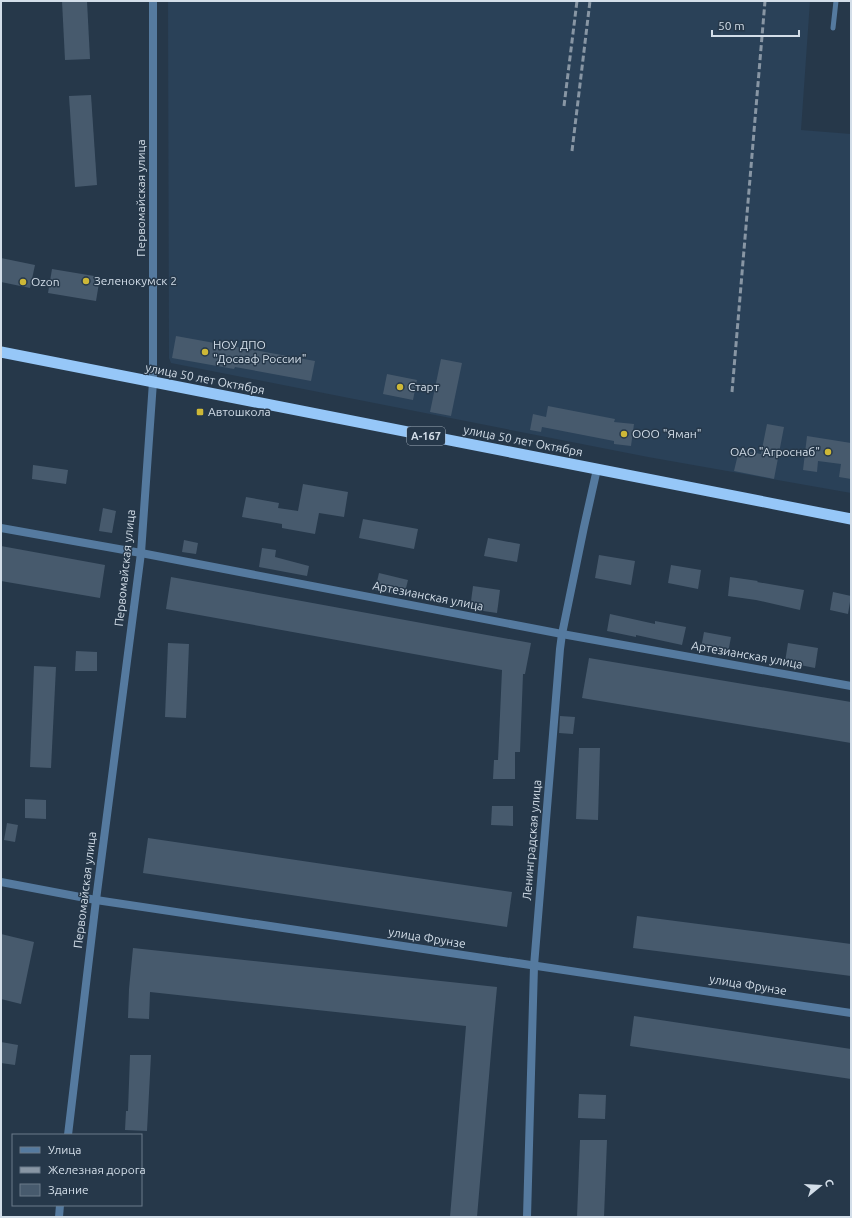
<svg xmlns="http://www.w3.org/2000/svg" width="852" height="1218" viewBox="0 0 852 1218" font-family="Ubuntu,sans-serif">
<style>
.built{fill:#2a4158}
.building{fill:#475a6d}
.lines{fill:none;stroke-linecap:round;stroke-linejoin:round}
.service{stroke:#557a9f;stroke-width:5}
.minor{stroke:#557a9f;stroke-width:8}
.trunk{stroke:#96c7f8;stroke-width:11}
.rail{stroke:#8896a4;stroke-width:3;stroke-dasharray:6 3;stroke-linecap:butt}
.poi-dot{fill:#ceb837;stroke:#26384a;stroke-width:1.5}
.labels{text-anchor:middle;stroke-width:3;stroke-linejoin:round;paint-order:stroke}
.shield{fill:#26384a;stroke:#9facb9;stroke-width:1}
.shield-label{font-size:11px;font-weight:bold;fill:#d3dee9}
.street-label{font-size:12px;fill:#d3dee9;stroke:#26384a}
.poi-label{font-size:12px;fill:#d3dee9;stroke:#26384a;text-anchor:start}
</style>
<rect width="100%" height="100%" fill="#26384a"/>
<!-- built -->
<path class="built" d="M168,1H810L801,130L851,134V493L648,457L171,363L169,358Z"/>
<!-- building -->
<g class="building">
<path d="M62,1H87L90,59L65,60Z"/>
<path d="M91,95L97,185L75,187L69,96Z"/>
<path d="M1,258L35,265L30,288L1,282Z"/>
<path d="M52,269L100,277L96,301L48,293Z"/>
<path d="M176,336L315,361L311,381L235,367L234,369L172,358Z"/>
<path d="M441,359L462,363L451,416L430,412Z"/>
<path d="M387,374L417,380L413,400L383,394Z"/>
<path d="M548,406L615,419L614,422L634,424L631,446L614,444V441L542,427L541,432L530,430L533,414L546,417Z"/>
<path d="M767,424L784,427L774,479L734,471L739,450L761,454Z"/>
<path d="M807,436L851,443V479L839,477L841,464L818,461L817,472L803,470Z"/>
<path d="M33,465L68,470L66,484L32,479Z"/>
<path d="M303,484L348,492L344,517L319,513L315,534L282,528V524L242,517L246,497L279,503L278,508L298,511Z"/>
<path d="M103,508L116,511L112,533L99,531Z"/>
<path d="M363,519L418,529L414,549L359,538Z"/>
<path d="M488,538L520,544L517,562L484,556Z"/>
<path d="M184,540L198,543L196,554L182,552Z"/>
<path d="M1,546L105,565L100,598L1,581Z"/>
<path d="M262,548L276,550L275,557L309,566L307,576L259,567Z"/>
<path d="M599,555L635,561L631,585L595,578Z"/>
<path d="M671,565L701,570L698,589L668,583Z"/>
<path d="M379,573L408,580L404,596L375,590Z"/>
<path d="M171,577L531,643L525,674H523L520,752H515V779H493L494,760H498L502,670L166,609Z"/>
<path d="M730,577L758,581L757,582L804,590L800,610L756,600L728,596Z"/>
<path d="M473,586L500,590L497,613L470,609Z"/>
<path d="M833,592L851,596L848,614L830,610Z"/>
<path d="M610,614L655,624V621L686,627L682,645L636,635V637L607,631Z"/>
<path d="M704,632L731,637L728,653L701,648Z"/>
<path d="M168,643L189,644L186,718L165,717Z"/>
<path d="M788,643L818,648L815,668L785,662Z"/>
<path d="M76,651L97,652V671H75Z"/>
<path d="M589,658L851,702V743L582,698Z"/>
<path d="M34,666L56,667L51,768L30,767Z"/>
<path d="M560,716L575,717L573,734L559,733Z"/>
<path d="M579,748H600L598,820L576,819Z"/>
<path d="M25,799L46,800V819L25,818Z"/>
<path d="M492,806H513V826L491,825Z"/>
<path d="M7,823L18,825L15,842L4,840Z"/>
<path d="M148,838L512,892L507,927L143,873Z"/>
<path d="M637,916L851,944V976L633,948Z"/>
<path d="M1,934L34,942L21,1004L1,999Z"/>
<path d="M133,948L497,987L493,1029L477,1217H450L466,1026L150,992L149,1019L128,1018L129,989Z"/>
<path d="M634,1016L851,1049V1079L630,1046Z"/>
<path d="M1,1042L18,1045L15,1065L1,1063Z"/>
<path d="M130,1055H151L147,1131L125,1130L126,1111H128Z"/>
<path d="M579,1094L606,1095L605,1119L578,1118Z"/>
<path d="M580,1140H607L604,1217H577Z"/>
</g>
<g class="lines">
<!-- service -->
<path class="service" d="M833,28L836,1"/>
<!-- minor -->
<g class="minor">
<path d="M1,528L141,553L562,634L851,686"/>
<path d="M1,882L96,900L851,1013"/>
<path d="M68,1135L96,900L141,553L153,382V1"/>
<path d="M59,1217L60,1205"/>
<path d="M527,1217L534,966L560,649L562,634L584,527L597,469"/>
</g>
<!-- trunk -->
<path class="trunk" d="M1,352L851,519"/>
<!-- rail -->
<g class="rail">
<path d="M564,106L577,1"/>
<path d="M572,151L590,1"/>
<path d="M732,392L765,1"/>
</g>
</g>
<!-- markers -->
<g class="poi-dot">
<circle cx="86" cy="281" r="4"/>
<circle cx="23" cy="282" r="4"/>
<circle cx="205" cy="352" r="4"/>
<circle cx="400" cy="387" r="4"/>
<rect x="196" y="408" width="8" height="8" rx="2"/>
<circle cx="624" cy="434" r="4"/>
<circle cx="828" cy="452" r="4"/>
</g>
<g class="labels">
<!-- shield labels -->
<rect class="shield" x="407" y="427" width="38" height="18" rx="3"/>
<g class="shield-label">
<text x="426" y="440">А-167</text>
</g>
<!-- street labels -->
<g class="street-label">
<text transform="translate(141 198) rotate(-90)" y="4">Первомайская улица</text>
<text transform="translate(205 379) rotate(11)" y="4">улица 50 лет Октября</text>
<text transform="translate(523 441) rotate(11)" y="4">улица 50 лет Октября</text>
<text transform="translate(125 568) rotate(-84)" y="4">Первомайская улица</text>
<text transform="translate(428 596) rotate(11)" y="4">Артезианская улица</text>
<text transform="translate(747 655) rotate(10)" y="4">Артезианская улица</text>
<text transform="translate(532 840) rotate(-85)" y="4">Ленинградская улица</text>
<text transform="translate(85 890) rotate(-83)" y="4">Первомайская улица</text>
<text transform="translate(427 938) rotate(9)" y="4">улица Фрунзе</text>
<text transform="translate(748 985) rotate(9)" y="4">улица Фрунзе</text>
</g>
<!-- poi labels -->
<g class="poi-label">
<text x="94" y="285">Зеленокумск 2</text>
<text x="31" y="286">Ozon</text>
<text x="213" y="349">НОУ ДПО<tspan x="213" dy="14">"Досааф России"</tspan></text>
<text x="408" y="391">Старт</text>
<text x="208" y="416">Автошкола</text>
<text x="632" y="438">ООО "Яман"</text>
<text x="820" y="456" text-anchor="end">ОАО "Агроснаб"</text>
</g>
</g>
<!-- border -->
<rect width="852" height="1218" fill="none" stroke="#d3dee9" stroke-width="4"/>
<!-- legend -->
<rect x="12" y="1134" width="130" height="72" fill="#26384a" stroke="#6b7a8a"/>
<rect x="20" y="1147" width="20" height="6" fill="#557a9f" stroke="#6b7a8a"/>
<text x="48" y="1154" font-size="12" fill="#d3dee9">Улица</text>
<rect x="20" y="1167" width="20" height="6" fill="#8896a4" stroke="#6b7a8a"/>
<text x="48" y="1174" font-size="12" fill="#d3dee9">Железная дорога</text>
<rect x="20" y="1184" width="20" height="12" fill="#475a6d" stroke="#6b7a8a"/>
<text x="48" y="1194" font-size="12" fill="#d3dee9">Здание</text>
<!-- north arrow -->
<g transform="translate(820 1186) rotate(72)" stroke="#26384a" stroke-width="3" paint-order="stroke">
<path d="M0-3L7 15L0 10L-7 15Z" fill="#d3dee9"/>
<text y="-6" font-size="11" font-weight="bold" text-anchor="middle" fill="#d3dee9">С</text>
</g>
<!-- scale -->
<path d="M712 30v6h87v-6" fill="none" stroke="#d3dee9" stroke-width="2"/>
<text x="718" y="30" font-size="12" fill="#d3dee9" stroke="#26384a" stroke-width="3" paint-order="stroke">50 m</text>
</svg>
